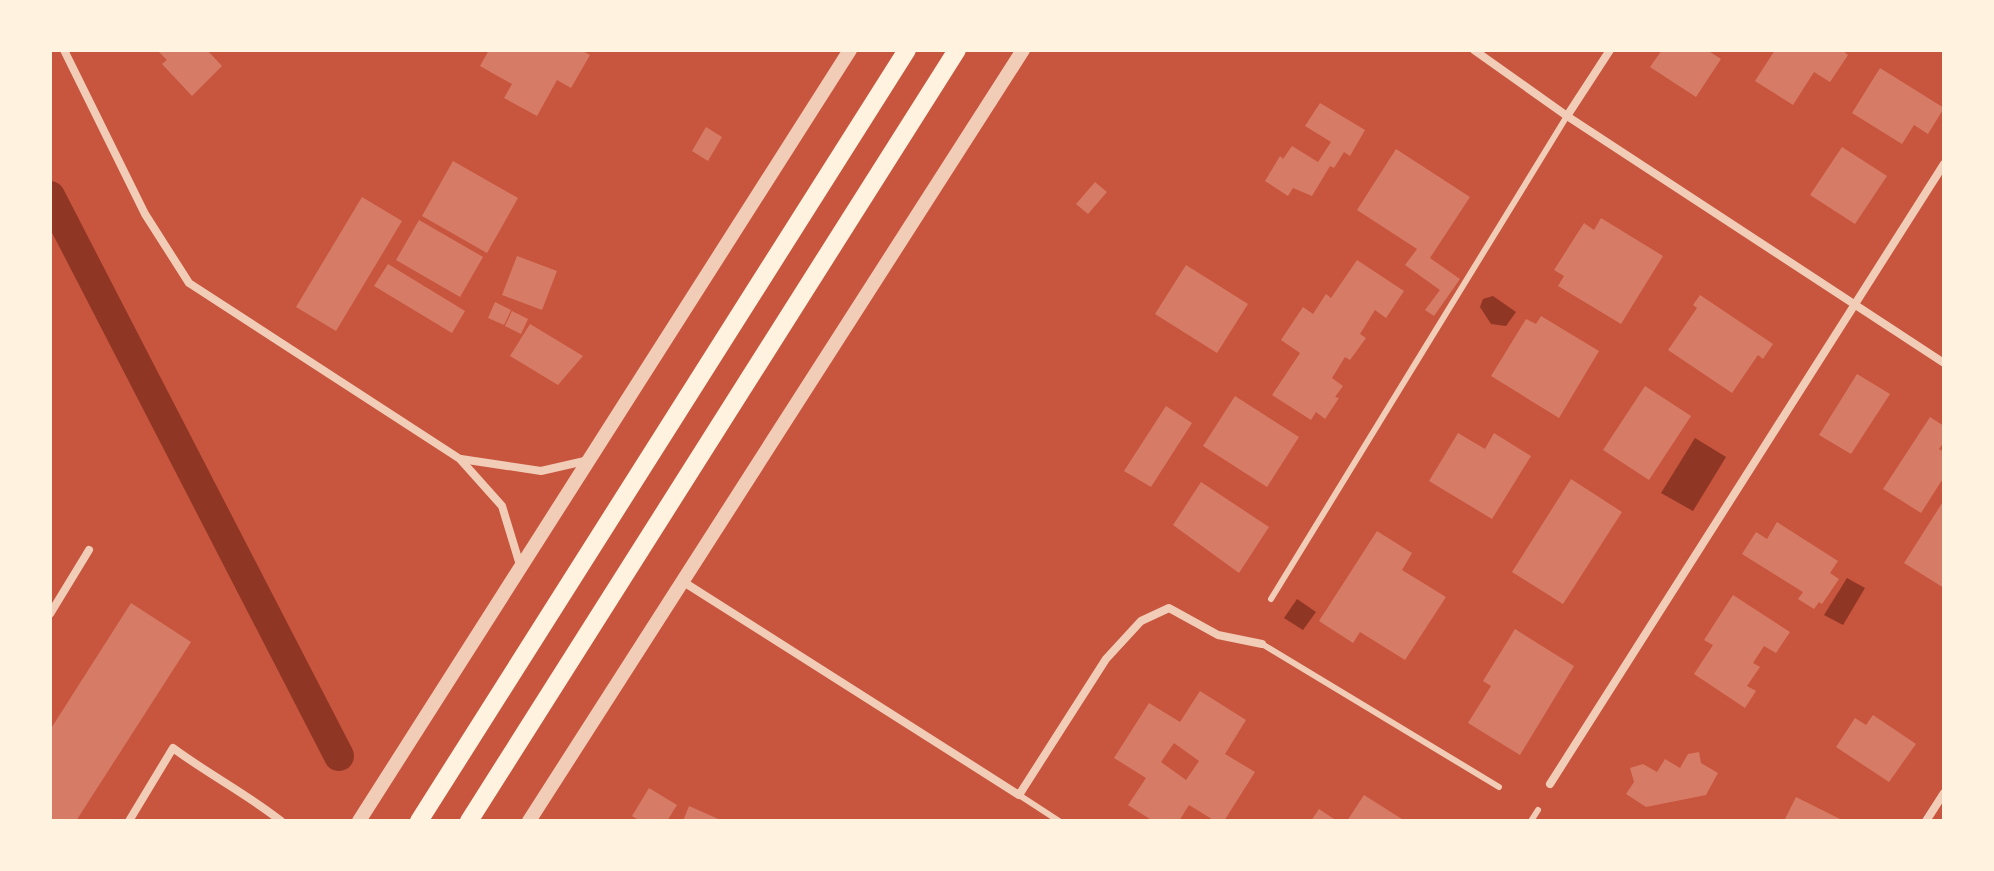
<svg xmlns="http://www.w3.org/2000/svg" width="1994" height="871" viewBox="0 0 1994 871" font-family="Roboto,sans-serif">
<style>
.water{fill:#8f3625}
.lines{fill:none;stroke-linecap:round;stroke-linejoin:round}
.canal{stroke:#8f3625;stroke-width:30}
.building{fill:#d67c66;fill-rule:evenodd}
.service{stroke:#f1ccb7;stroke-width:6}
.minor{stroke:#f1ccb7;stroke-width:8}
.tertiary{stroke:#f1ccb7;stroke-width:14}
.primary{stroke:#fff3e0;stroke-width:18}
</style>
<rect width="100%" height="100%" fill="#c8553d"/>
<!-- water -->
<g class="water">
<path d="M1493,296L1516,312L1506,326L1491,324L1480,307L1483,299Z"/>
<path d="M1695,438L1726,457L1693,511L1661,493Z"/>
<path d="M1847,578L1865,588L1843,625L1824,615Z"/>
<path d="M1297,599L1316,612L1303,630L1284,618Z"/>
</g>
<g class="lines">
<!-- canal -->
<path class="canal" d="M50,196L339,756"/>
</g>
<!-- building -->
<g class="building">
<path d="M157,50H207L222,66L192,96L162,64L167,60Z"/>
<path d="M489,50H581L590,55L571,88L557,80L537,116L504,98L512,84L480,66Z"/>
<path d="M1662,50H1707L1721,59L1696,97L1650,67Z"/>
<path d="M1775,50H1842L1848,55L1830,82L1814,72L1793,105L1755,81Z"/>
<path d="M1880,68L1944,108L1928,134L1914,125L1902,144L1852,113Z"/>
<path d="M1320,103L1365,130L1350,156L1344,152L1334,168L1330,166L1312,196L1293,188L1288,196L1265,181L1280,156L1283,159L1292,146L1318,162L1331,142L1305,126Z"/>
<path d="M706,127L722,137L708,161L692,151Z"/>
<path d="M1842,147L1887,176L1855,224L1810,195Z"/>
<path d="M1396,149L1470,197L1430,258L1460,279L1434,316L1425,310L1440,290L1405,265L1417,249L1357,210Z"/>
<path d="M453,161L518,198L487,253L422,216Z"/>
<path d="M1095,182L1107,192L1088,214L1076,204Z"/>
<path d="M362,197L402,221L336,331L296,307Z"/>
<path d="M1601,218L1663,256L1621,324L1558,286L1564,276L1554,270L1584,223L1594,230Z"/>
<path d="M419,220L483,257L460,297L396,260Z"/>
<path d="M517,256L557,271L542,310L502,295Z"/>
<path d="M1357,260L1404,291L1386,318L1375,310L1360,334L1366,338L1350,360L1345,357L1332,378L1343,386L1335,397L1339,398L1325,419L1316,412L1311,420L1272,395L1300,353L1281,340L1303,307L1313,314L1326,294L1331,298Z"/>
<path d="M388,264L465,311L452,333L374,286Z"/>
<path d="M1186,265L1248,304L1217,353L1155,314Z"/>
<path d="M1700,295L1773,344L1763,359L1758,355L1732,393L1668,350L1697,308L1693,305Z"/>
<path d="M495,302L511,310L504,325L488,318Z"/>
<path d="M512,311L528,319L521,334L505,326Z"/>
<path d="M1541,316L1599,351L1559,418L1491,376L1526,319L1536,324Z"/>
<path d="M530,324L583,356L558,385L510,356Z"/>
<path d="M1857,374L1890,394L1851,454L1819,435Z"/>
<path d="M1645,386L1691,416L1649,480L1603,450Z"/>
<path d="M1235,396L1299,437L1267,487L1203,446Z"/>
<path d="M1166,406L1192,423L1151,487L1124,471Z"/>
<path d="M1930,417L1944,426V442L1939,449L1944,452V477L1921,513L1883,489Z"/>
<path d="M1458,433L1485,449L1494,433L1531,456L1492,519L1429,481Z"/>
<path d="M1571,479L1622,512L1563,604L1512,572Z"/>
<path d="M1201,482L1269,527L1239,573L1173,525Z"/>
<path d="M1944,500V588L1904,563Z"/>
<path d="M1777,522L1838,561L1830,573L1839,579L1822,604L1819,602L1814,609L1798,599L1803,592L1742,554L1756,532L1767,539Z"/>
<path d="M1377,531L1412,553L1402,570L1446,597L1405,660L1360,632L1353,643L1319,621Z"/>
<path d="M1733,595L1790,632L1776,653L1764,646L1753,663L1760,667L1747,686L1756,691L1745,708L1694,674L1713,645L1704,640Z"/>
<path d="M131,603L191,642L76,821H50V730Z"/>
<path d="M1515,629L1574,666L1520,755L1468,723L1491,686L1483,681Z"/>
<path d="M1200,691L1246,720L1225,754L1255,772L1224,821H1215L1189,805L1179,821H1153L1128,805L1146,778L1114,758L1149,703L1180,722ZM1174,743L1199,761L1186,780L1161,762Z"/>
<path d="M1873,715L1916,744L1889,782L1836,747L1855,718L1866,725Z"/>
<path d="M1699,752L1701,763L1718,773L1706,795L1646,807L1626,794L1634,782L1630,768L1643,764L1657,772L1665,759L1680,768L1688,754Z"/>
<path d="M649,788L677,805L667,821H640L632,816Z"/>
<path d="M1364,795L1405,821H1347Z"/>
<path d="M1796,797L1844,821H1784Z"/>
<path d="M689,806L723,821H683Z"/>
<path d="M1319,809L1337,821H1311Z"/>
</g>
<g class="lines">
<!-- service -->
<g class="service">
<path d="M1271,599L1567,116"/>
<path d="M1262,644L1499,787"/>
<path d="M1019,795L1059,821"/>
<path d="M1531,821L1538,810"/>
</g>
<!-- minor -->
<g class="minor">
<path d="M64,50L145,214L189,283L460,459L502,506L520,565"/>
<path d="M1474,50L1567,116L1944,363"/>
<path d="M1567,116L1610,50"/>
<path d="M461,459L541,471L589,460"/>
<path d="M682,581L1019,795L1106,659L1141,621L1169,608L1218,635L1262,644"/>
<path d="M50,614L89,550"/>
<path d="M1550,784L1944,164"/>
<path d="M129,821L173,748C208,774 247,794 281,821"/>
<path d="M1926,821L1944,793"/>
</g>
<!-- tertiary -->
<g class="tertiary">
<path d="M359,821L850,50"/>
<path d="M529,821L1023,50"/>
</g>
<!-- primary -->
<g class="primary">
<path d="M419,821L907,50"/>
<path d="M469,821L957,50"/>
</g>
</g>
<!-- border -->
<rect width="1994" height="871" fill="none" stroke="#fff3e0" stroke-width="104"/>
</svg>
